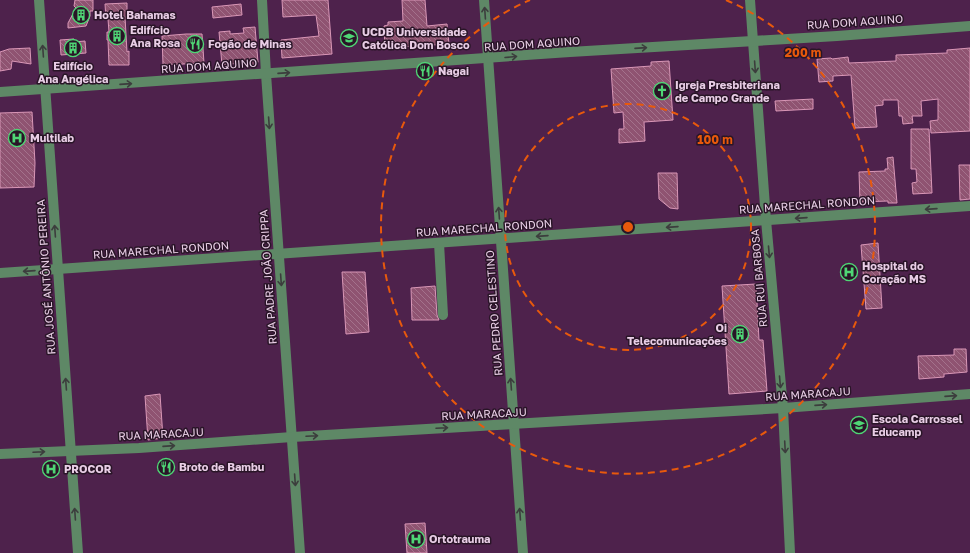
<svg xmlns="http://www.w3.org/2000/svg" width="970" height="553" viewBox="0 0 970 553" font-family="'Golos Text',sans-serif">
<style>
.building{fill:url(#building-back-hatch);stroke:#da97b7}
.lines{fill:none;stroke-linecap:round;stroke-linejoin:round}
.minor{stroke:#5e8866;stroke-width:10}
.oneway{stroke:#3c3d3d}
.ring{fill:none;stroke:#e8590c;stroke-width:2;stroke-dasharray:7 5}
.labels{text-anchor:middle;stroke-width:3;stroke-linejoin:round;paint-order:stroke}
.poi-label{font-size:11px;font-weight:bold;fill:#e9cee6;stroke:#291527;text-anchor:start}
.street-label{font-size:11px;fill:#e9cee6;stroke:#291527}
.centre{fill:#e8590c;stroke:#291527;stroke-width:2}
.ring-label{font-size:12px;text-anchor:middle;font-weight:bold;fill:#e8590c;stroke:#291527;stroke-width:3;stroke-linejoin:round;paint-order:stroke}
</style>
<defs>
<pattern id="building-back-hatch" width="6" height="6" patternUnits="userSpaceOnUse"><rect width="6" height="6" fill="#8f5371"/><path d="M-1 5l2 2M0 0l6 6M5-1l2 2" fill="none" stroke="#a4728c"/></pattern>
</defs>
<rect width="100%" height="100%" fill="#4e224c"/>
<!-- building -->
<g class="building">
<path d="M75,0H93V11H90V16L86,26L68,28V23L76,8L74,6Z"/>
<path d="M282,0H328L332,54L282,58L281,40L319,36L316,15L283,17Z"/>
<path d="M402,0H425L427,26L447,24L449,44L385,48L384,26L388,25V22L403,21Z"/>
<path d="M127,3V17H125L127,52L129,51V65H109L108,40H107V32H109L108,19H106L105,4Z"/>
<path d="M241,4L242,15L213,18L212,7Z"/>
<path d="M255,27L258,62L256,65L240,66V63L222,65L219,32L230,31V34L244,33L243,28Z"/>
<path d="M186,34H202L204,63L163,65L162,36Z"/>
<path d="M74,39V42L85,41L86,53L61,55L60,40Z"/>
<path d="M30,48L31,64L12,61L11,69L0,71V52L9,49Z"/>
<path d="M970,48V131L931,133L930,121L938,120V99L921,101L922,116H912L913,123L903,124L902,116H899L898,100H883V105L875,106L877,127L855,128L851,75L833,76V81L819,82L817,59L831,58L832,59L848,57L849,63L896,61V55L947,53V50Z"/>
<path d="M669,61L673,120L644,122L645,141L619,143V129H624L623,112L614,113L611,69L651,66V62Z"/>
<path d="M813,99V109L776,111L775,101Z"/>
<path d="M32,112L35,163L34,187L0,188V113Z"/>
<path d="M911,129H929L932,193L913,194L912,183L917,182L916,169H911Z"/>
<path d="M893,157L897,203H888V201L860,202L859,172L885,171V169H888L887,158Z"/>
<path d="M959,165H970V199L960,200Z"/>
<path d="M658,173H677L678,209L670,208L659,199Z"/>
<path d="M878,243L882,308L866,309L861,245Z"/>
<path d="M342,272H365L369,332L346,334Z"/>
<path d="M756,284L759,340H763L767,391L729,394L722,286Z"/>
<path d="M435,286L437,315L439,320H412L411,288Z"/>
<path d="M954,349H966L967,372L944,374V377L919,379L918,356L954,355Z"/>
<path d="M160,394L163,438L148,440L145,396Z"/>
<path d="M425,523L427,553H407L405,524Z"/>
</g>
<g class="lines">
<!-- minor -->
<g class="minor">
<path d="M39,0L78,553"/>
<path d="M262,0L266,74L300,553"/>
<path d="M484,0L523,553"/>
<path d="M750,0L766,220L783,408L790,553"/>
<path d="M0,92L570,52L837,36L970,26"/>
<path d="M439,243L443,315"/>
<path d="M0,273L970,206"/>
<path d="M0,454L139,448L292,437L783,408L970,394"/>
</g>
</g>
<!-- one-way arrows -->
<defs><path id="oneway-shaft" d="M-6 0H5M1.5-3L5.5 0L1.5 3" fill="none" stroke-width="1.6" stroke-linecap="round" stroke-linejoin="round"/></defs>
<g class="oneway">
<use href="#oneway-shaft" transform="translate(485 13) rotate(-94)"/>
<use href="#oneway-shaft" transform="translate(641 48) rotate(-4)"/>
<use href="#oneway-shaft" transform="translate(43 51) rotate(-94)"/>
<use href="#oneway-shaft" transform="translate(511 57) rotate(-5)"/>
<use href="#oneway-shaft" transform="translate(755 67) rotate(86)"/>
<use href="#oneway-shaft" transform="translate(284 73) rotate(-4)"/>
<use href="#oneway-shaft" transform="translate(126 84) rotate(-4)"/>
<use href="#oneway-shaft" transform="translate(269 123) rotate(86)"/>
<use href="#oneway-shaft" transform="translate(931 209) rotate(176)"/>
<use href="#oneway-shaft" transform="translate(499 213) rotate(-94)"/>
<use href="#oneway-shaft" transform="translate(801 218) rotate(176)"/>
<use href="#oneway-shaft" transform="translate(672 227) rotate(176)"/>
<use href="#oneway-shaft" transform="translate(55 231) rotate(-94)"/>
<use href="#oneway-shaft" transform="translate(542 236) rotate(176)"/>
<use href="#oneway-shaft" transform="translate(769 252) rotate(85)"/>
<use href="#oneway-shaft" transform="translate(29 271) rotate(176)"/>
<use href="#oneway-shaft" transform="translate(281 280) rotate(86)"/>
<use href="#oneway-shaft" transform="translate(780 382) rotate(85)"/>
<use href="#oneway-shaft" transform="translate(66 384) rotate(-94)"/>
<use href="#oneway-shaft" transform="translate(511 384) rotate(-94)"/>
<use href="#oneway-shaft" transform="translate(951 396) rotate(-4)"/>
<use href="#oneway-shaft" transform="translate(821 405) rotate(-4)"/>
<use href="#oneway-shaft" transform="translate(442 428) rotate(-3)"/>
<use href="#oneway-shaft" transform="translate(312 436) rotate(-3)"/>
<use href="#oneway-shaft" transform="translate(169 446) rotate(-4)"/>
<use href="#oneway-shaft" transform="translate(785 447) rotate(87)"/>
<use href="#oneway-shaft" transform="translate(39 452) rotate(-3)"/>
<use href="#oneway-shaft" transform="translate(295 480) rotate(86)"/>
<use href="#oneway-shaft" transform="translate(75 514) rotate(-94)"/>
<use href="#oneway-shaft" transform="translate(520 514) rotate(-94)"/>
</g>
<!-- distance rings -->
<g class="ring">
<circle cx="628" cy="227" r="123"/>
<path d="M726 0A247 247 0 1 1 530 0"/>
</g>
<!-- icons -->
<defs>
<g id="building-ring" transform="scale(0.9)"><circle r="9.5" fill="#291527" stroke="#4fd675" stroke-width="1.5"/><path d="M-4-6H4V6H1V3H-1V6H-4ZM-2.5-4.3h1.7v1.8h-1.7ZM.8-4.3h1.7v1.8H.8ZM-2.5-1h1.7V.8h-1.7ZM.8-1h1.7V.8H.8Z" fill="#4fd675"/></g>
<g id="university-ring" transform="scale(0.9)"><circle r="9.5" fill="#291527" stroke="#4fd675" stroke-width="1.5"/><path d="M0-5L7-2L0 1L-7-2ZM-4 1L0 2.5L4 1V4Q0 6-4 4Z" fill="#4fd675"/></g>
<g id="restaurant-ring" transform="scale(0.9)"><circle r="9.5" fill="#291527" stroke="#4fd675" stroke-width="1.5"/><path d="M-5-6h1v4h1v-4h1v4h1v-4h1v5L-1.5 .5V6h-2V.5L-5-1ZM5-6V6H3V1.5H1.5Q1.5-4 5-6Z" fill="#4fd675"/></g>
<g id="church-ring" transform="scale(0.9)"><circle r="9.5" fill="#291527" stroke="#4fd675" stroke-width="1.5"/><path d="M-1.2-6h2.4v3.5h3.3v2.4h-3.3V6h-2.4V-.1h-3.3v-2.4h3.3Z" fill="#4fd675"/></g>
<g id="hospital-ring" transform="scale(0.9)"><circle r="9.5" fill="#291527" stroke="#4fd675" stroke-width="1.5"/><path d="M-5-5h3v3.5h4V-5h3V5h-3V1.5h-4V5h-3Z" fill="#4fd675"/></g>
<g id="school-ring" transform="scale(0.9)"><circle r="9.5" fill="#291527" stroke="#4fd675" stroke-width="1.5"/><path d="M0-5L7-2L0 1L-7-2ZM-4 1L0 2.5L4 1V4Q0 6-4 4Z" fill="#4fd675"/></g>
</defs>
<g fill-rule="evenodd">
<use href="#building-ring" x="81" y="15"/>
<use href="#building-ring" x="117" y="36"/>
<use href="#university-ring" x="349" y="38"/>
<use href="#restaurant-ring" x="195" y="44"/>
<use href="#building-ring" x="73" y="48"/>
<use href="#restaurant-ring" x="425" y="71"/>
<use href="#church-ring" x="662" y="91"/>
<use href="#hospital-ring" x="17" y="138"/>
<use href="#hospital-ring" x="849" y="272"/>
<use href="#building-ring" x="740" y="334"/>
<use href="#school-ring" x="859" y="425"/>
<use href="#restaurant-ring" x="166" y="467"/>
<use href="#hospital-ring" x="51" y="469"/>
<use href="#hospital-ring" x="416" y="539"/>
</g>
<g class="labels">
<!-- poi labels -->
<g class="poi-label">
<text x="94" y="19">Hotel Bahamas</text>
<text x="130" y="34">Edifício<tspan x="130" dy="13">Ana Rosa</tspan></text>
<text x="362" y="36">UCDB Universidade<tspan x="362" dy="13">Católica Dom Bosco</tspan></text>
<text x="208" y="48">Fogão de Minas</text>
<text x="73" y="70" text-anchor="middle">Edifício<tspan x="73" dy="13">Ana Angélica</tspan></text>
<text x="438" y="75">Nagai</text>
<text x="675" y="89">Igreja Presbiteriana<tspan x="675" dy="13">de Campo Grande</tspan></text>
<text x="30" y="142">Multilab</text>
<text x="862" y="270">Hospital do<tspan x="862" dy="13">Coração MS</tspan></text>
<text x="727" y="332" text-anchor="end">Oi<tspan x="727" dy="13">Telecomunicações</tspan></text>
<text x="872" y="423">Escola Carrossel<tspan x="872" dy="13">Educamp</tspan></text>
<text x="179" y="471">Broto de Bambu</text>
<text x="64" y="473">PROCOR</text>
<text x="429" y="543">Ortotrauma</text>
</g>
<!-- street labels -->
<g class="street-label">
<text transform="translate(855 22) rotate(-4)" y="4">RUA DOM AQUINO</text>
<text transform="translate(532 44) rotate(-4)" y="4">RUA DOM AQUINO</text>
<text transform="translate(209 66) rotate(-4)" y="4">RUA DOM AQUINO</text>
<text transform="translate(807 205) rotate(-4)" y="4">RUA MARECHAL RONDON</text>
<text transform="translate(484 228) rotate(-4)" y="4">RUA MARECHAL RONDON</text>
<text transform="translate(161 250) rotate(-4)" y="4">RUA MARECHAL RONDON</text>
<text transform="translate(46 277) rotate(-94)" y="4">RUA JOSÉ ANTÔNIO PEREIRA</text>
<text transform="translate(268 277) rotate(-94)" y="4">RUA PADRE JOÃO CRIPPA</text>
<text transform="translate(759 278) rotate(-95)" y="4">RUA RUI BARBOSA</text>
<text transform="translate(494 313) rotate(-94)" y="4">RUA PEDRO CELESTINO</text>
<text transform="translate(808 394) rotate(-4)" y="4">RUA MARACAJU</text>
<text transform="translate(484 414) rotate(-3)" y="4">RUA MARACAJU</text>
<text transform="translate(161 434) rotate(-3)" y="4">RUA MARACAJU</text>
</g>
</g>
<circle cx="628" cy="227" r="6" class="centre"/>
<g class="ring-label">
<text x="803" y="57">200 m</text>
<text x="715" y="144">100 m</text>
</g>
</svg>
